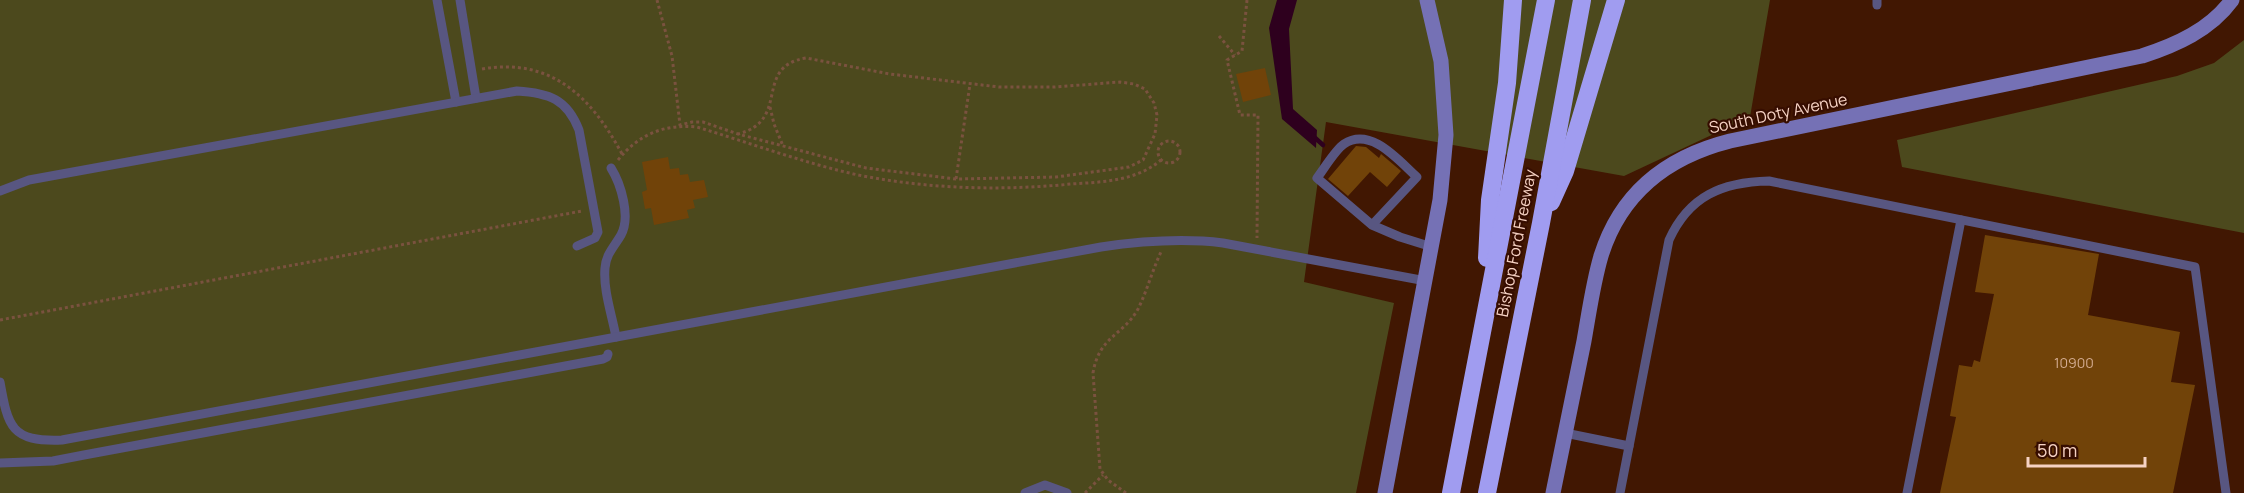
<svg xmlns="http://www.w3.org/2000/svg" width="2244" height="493" viewBox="0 0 2244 493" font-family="Manrope,sans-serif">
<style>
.green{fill:#4c491d}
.water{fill:#2e001e}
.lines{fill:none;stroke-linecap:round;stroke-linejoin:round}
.stream{stroke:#2e001e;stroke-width:4.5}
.building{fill:#714309}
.path{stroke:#7a523f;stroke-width:3;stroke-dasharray:3 3;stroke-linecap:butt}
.lane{stroke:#585681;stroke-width:9}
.secondary{stroke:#7571b5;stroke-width:15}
.highway{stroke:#a09cf0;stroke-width:18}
.labels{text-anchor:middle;stroke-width:4.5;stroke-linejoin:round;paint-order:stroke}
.number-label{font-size:14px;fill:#d5ae94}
.street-label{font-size:16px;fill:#f6d2c3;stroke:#360d00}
</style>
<rect width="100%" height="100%" fill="#411702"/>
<!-- green -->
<g class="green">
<path d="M0,0H1770L1750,117L1624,176L1326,122L1304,282L1394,303L1356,493H0Z"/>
<path d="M2244,40V233L1902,167L1897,140L2177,76L2214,63Z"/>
</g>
<!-- water -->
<path class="water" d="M1277,0H1297L1289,29L1293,109L1317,130L1316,148L1282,119L1269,28Z"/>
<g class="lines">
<!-- stream -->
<path class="stream" d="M1313,136L1323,145"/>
</g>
<!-- building -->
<g class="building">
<path d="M1265,68L1271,95L1243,102L1236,74Z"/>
<path d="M1356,146L1366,147L1379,158L1381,154L1401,171L1387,187L1370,172L1348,196L1328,179Z"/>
<path d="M668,157L670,169L679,168L680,175L688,174L690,182L704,180L708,197L693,200L695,208L687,210L689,218L654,225L651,208L645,209L642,192L647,190L642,162Z"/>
<path d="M1985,235L2099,254L2088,315L2180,332L2171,382L2195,385L2173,493H1940L1956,417L1950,416L1959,365L1972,367L1974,360L1980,362L1994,294L1975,292Z"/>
</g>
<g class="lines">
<!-- path -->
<g class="path">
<path d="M657,0L672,56L680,125L692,122H703L738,134L866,168L956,179L1056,177L1129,167L1143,160L1155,134L1157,115L1154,103L1145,89L1134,84L1120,82L1055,87H999L890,74L806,58C752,67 792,120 738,134"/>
<path d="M1247,0L1242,51L1227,60L1240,115H1258L1257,238"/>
<path d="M1219,36L1235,55"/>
<path d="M482,69C552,57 592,98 622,154"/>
<path d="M770,107L774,124L783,146"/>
<circle cx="1169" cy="152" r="11"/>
<path d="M618,160C639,134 664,124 697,127C750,143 804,163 858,175C929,189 1000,191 1071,184C1103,182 1136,181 1161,160"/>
<path d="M956,179L970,84"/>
<path d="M0,320L582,211"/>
<path d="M1085,493L1103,475"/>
<path d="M1126,493L1108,480L1100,469L1093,373C1099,336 1123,336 1138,309C1147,291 1152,271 1161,252"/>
</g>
<!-- lane -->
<g class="lane">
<path d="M437,0L456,102"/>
<path d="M460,0L476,98"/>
<path d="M1877,5V0"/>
<path d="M611,168C621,184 631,217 621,235C614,247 606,254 605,268C603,290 612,315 616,337"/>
<path d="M0,191L29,180L517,91C549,93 567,99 579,130L598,232L595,238L577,246"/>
<path d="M1372,225L1417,177C1399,161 1371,126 1344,144C1335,150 1324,169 1317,178L1372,225L1400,237L1432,247"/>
<path d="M0,382C8,427 11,442 62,440L1101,247C1142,241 1182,238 1223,243L1426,281"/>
<path d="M1565,433L1629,446"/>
<path d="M0,463L53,461L84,455L603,359L607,357L608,354"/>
<path d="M1025,493L1045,485L1067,493"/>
<path d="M1620,493L1669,240C1689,196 1722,182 1769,181L2195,267L2226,493"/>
<path d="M1907,493L1961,220"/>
</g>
<!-- secondary -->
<g class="secondary">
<path d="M1385,493L1440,200L1446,135L1441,61L1427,0"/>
<path d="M1553,493C1563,442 1574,392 1584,341C1589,313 1593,283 1601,256C1621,192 1667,157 1730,141L2142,56C2176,45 2210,30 2232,0"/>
</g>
<!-- highway -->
<g class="highway">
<path d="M1551,202L1565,171L1616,0"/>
<path d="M1487,258L1490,200L1507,83L1513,0"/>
<path d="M1451,493L1546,0"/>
<path d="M1487,493L1541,223L1582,0"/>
</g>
</g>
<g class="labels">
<!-- number labels -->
<g class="number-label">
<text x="2074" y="368">10900</text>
</g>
<!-- street labels -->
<g class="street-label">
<text transform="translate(1778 113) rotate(-12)" y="6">South Doty Avenue</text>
<text transform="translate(1516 243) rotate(-79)" y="6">Bishop Ford Freeway</text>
</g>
</g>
<!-- scale -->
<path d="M2028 457v9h117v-9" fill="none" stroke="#f6d2c3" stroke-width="3"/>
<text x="2037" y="457" font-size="18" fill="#f6d2c3" stroke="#360d00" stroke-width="4.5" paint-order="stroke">50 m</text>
</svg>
